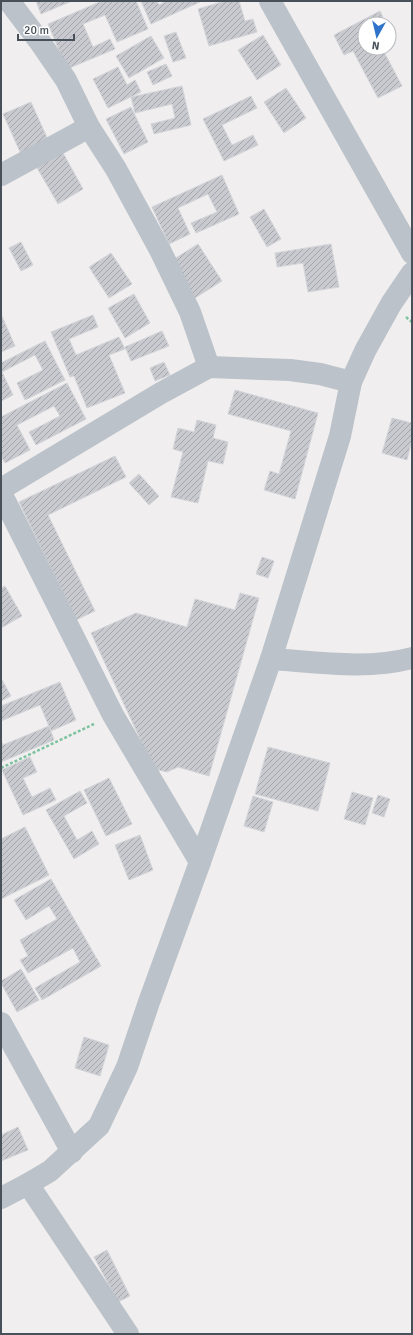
<svg xmlns="http://www.w3.org/2000/svg" width="413" height="1335" viewBox="0 0 413 1335" font-family="Signika,sans-serif">
<style>
.building{fill:url(#building-hatch);stroke:#d3d5d9}
.lines{fill:none;stroke-linecap:round;stroke-linejoin:round}
.path{stroke:#7ec3a0;stroke-width:2.5;stroke-dasharray:3 2;stroke-linecap:butt}
.minor{stroke:#bbc2c9;stroke-width:22}
</style>
<defs>
<pattern id="building-hatch" width="6" height="6" patternUnits="userSpaceOnUse"><rect width="6" height="6" fill="#c9cad0"/><path d="M-1 1l2-2M0 6l6-6M5 7l2-2" fill="none" stroke="#a5a6ac"/></pattern>
</defs>
<rect width="100%" height="100%" fill="#f0eeee"/>
<!-- building -->
<g class="building">
<path d="M36,1H72L41,14Z"/>
<path d="M102,1H136L148,29L117,42L105,15L83,24L93,47L110,39L115,49L67,69L48,24Z"/>
<path d="M141,1H157L159,5L167,1L200,2L151,24Z"/>
<path d="M225,1H239L245,21L253,19L257,32L209,46L198,9Z"/>
<path d="M380,11L386,24H365V48H382L402,86L378,98L353,51L344,55L334,35Z"/>
<path d="M176,32L186,58L173,62L164,36Z"/>
<path d="M263,35L281,65L257,80L238,50Z"/>
<path d="M151,36L164,58L129,78L116,56Z"/>
<path d="M166,64L172,76L153,85L147,72Z"/>
<path d="M118,67L127,85L135,80L141,92L108,108L93,79Z"/>
<path d="M182,86L191,125L154,134L151,124L175,118L172,104L135,113L131,97Z"/>
<path d="M286,88L306,118L284,133L264,102Z"/>
<path d="M251,96L257,108L222,125L232,145L253,135L258,145L224,161L203,119Z"/>
<path d="M31,102L49,142L21,154L3,114Z"/>
<path d="M131,107L148,142L124,154L106,119Z"/>
<path d="M62,151L83,189L58,204L36,166Z"/>
<path d="M222,175L239,214L196,233L191,223L217,212L208,194L178,208L190,234L169,244L152,207Z"/>
<path d="M264,209L281,239L267,247L250,217Z"/>
<path d="M21,242L33,265L21,271L9,248Z"/>
<path d="M198,244L222,281L195,298L171,261Z"/>
<path d="M331,244L339,287L308,292L303,263L277,267L275,253Z"/>
<path d="M111,253L132,284L109,298L89,267Z"/>
<path d="M134,294L150,323L125,338L108,308Z"/>
<path d="M1,314L15,346L1,352Z"/>
<path d="M93,315L98,327L69,339L76,355L119,337L125,349L109,355L125,393L87,408L74,376L70,377L51,332Z"/>
<path d="M162,331L169,346L131,361L125,347Z"/>
<path d="M45,341L65,380L25,400L17,383L43,370L35,355L2,372L13,395L1,401V363Z"/>
<path d="M164,362L170,375L155,381L150,368Z"/>
<path d="M67,383L86,419L36,445L29,432L60,416L54,406L17,425L30,450L5,463L1,456V417Z"/>
<path d="M235,390L318,413L295,499L264,490L270,471L279,474L291,431L228,414Z"/>
<path d="M392,418L412,423V440L407,460L382,453Z"/>
<path d="M197,420L216,425L213,438L228,442L223,464L208,461L198,503L171,497L183,452L173,449L178,428L194,432Z"/>
<path d="M115,456L126,477L48,515L95,611L76,620L19,502Z"/>
<path d="M139,474L159,496L149,505L129,483Z"/>
<path d="M262,557L274,561L268,578L256,574Z"/>
<path d="M5,586L22,616L1,628V588Z"/>
<path d="M240,593L259,598L209,776L178,767L167,772L154,769L91,633L136,613L187,627L195,599L235,610Z"/>
<path d="M1,678L11,696L1,701Z"/>
<path d="M60,682L76,720L51,731L40,705L1,721V706Z"/>
<path d="M49,726L54,740L1,762V740L3,745Z"/>
<path d="M268,747L330,763L318,811L255,794Z"/>
<path d="M30,757L37,772L23,778L32,797L50,788L56,800L23,815L2,770Z"/>
<path d="M109,778L132,824L106,836L84,790Z"/>
<path d="M80,791L87,803L64,816L77,840L92,831L99,844L74,859L46,810Z"/>
<path d="M352,792L373,798L365,825L344,819Z"/>
<path d="M378,795L390,799L384,817L372,813Z"/>
<path d="M253,796L273,802L264,832L244,826Z"/>
<path d="M25,827L49,875L1,899V839Z"/>
<path d="M140,835L153,870L129,880L115,845Z"/>
<path d="M51,879L101,966L42,1000L35,988L80,962L73,948L28,973L20,960L28,956L20,940L57,919L49,906L26,920L14,900Z"/>
<path d="M21,969L39,1000L17,1012L1,983V981Z"/>
<path d="M84,1037L109,1045L100,1076L75,1068Z"/>
<path d="M18,1127L28,1150L1,1161V1135Z"/>
<path d="M107,1250L130,1296L118,1302L94,1257Z"/>
</g>
<g class="lines">
<!-- path -->
<g class="path">
<path d="M406,317L412,322"/>
<path d="M1,768L94,724"/>
</g>
<!-- minor -->
<g class="minor">
<path d="M9,1L40,42L66,80L89,127L116,169L160,250L190,312L209,367"/>
<path d="M270,1L412,253"/>
<path d="M1,175L89,127"/>
<path d="M1,489L161,393L209,367L290,370L320,374L351,382"/>
<path d="M1,493L113,715L200,862"/>
<path d="M271,659C316,662 368,670 412,658"/>
<path d="M1,1023L72,1152"/>
<path d="M28,1184L128,1334"/>
<path d="M1,1198L28,1184L50,1171L99,1126L127,1067L149,1002L200,862L271,659L340,436L351,382L365,351L391,304L412,273"/>
</g>
</g>
<!-- border -->
<rect width="413" height="1335" fill="none" stroke="#485159" stroke-width="4"/>
<!-- north arrow -->
<g transform="translate(377 36) rotate(188)"><circle r="19" fill="#ffffff" stroke="#b6b9bd"/>
<path d="M0-3L7 15L0 10L-7 15Z" fill="#2f74ca"/>
<text y="-6" font-size="11" font-weight="bold" text-anchor="middle" fill="#485159">N</text>
</g>
<!-- scale -->
<path d="M18 34v6h56v-6" fill="none" stroke="#485159" stroke-width="2"/>
<text x="24" y="34" font-size="12" fill="#485159" stroke="#ffffff" stroke-width="3" paint-order="stroke">20 m</text>
</svg>
